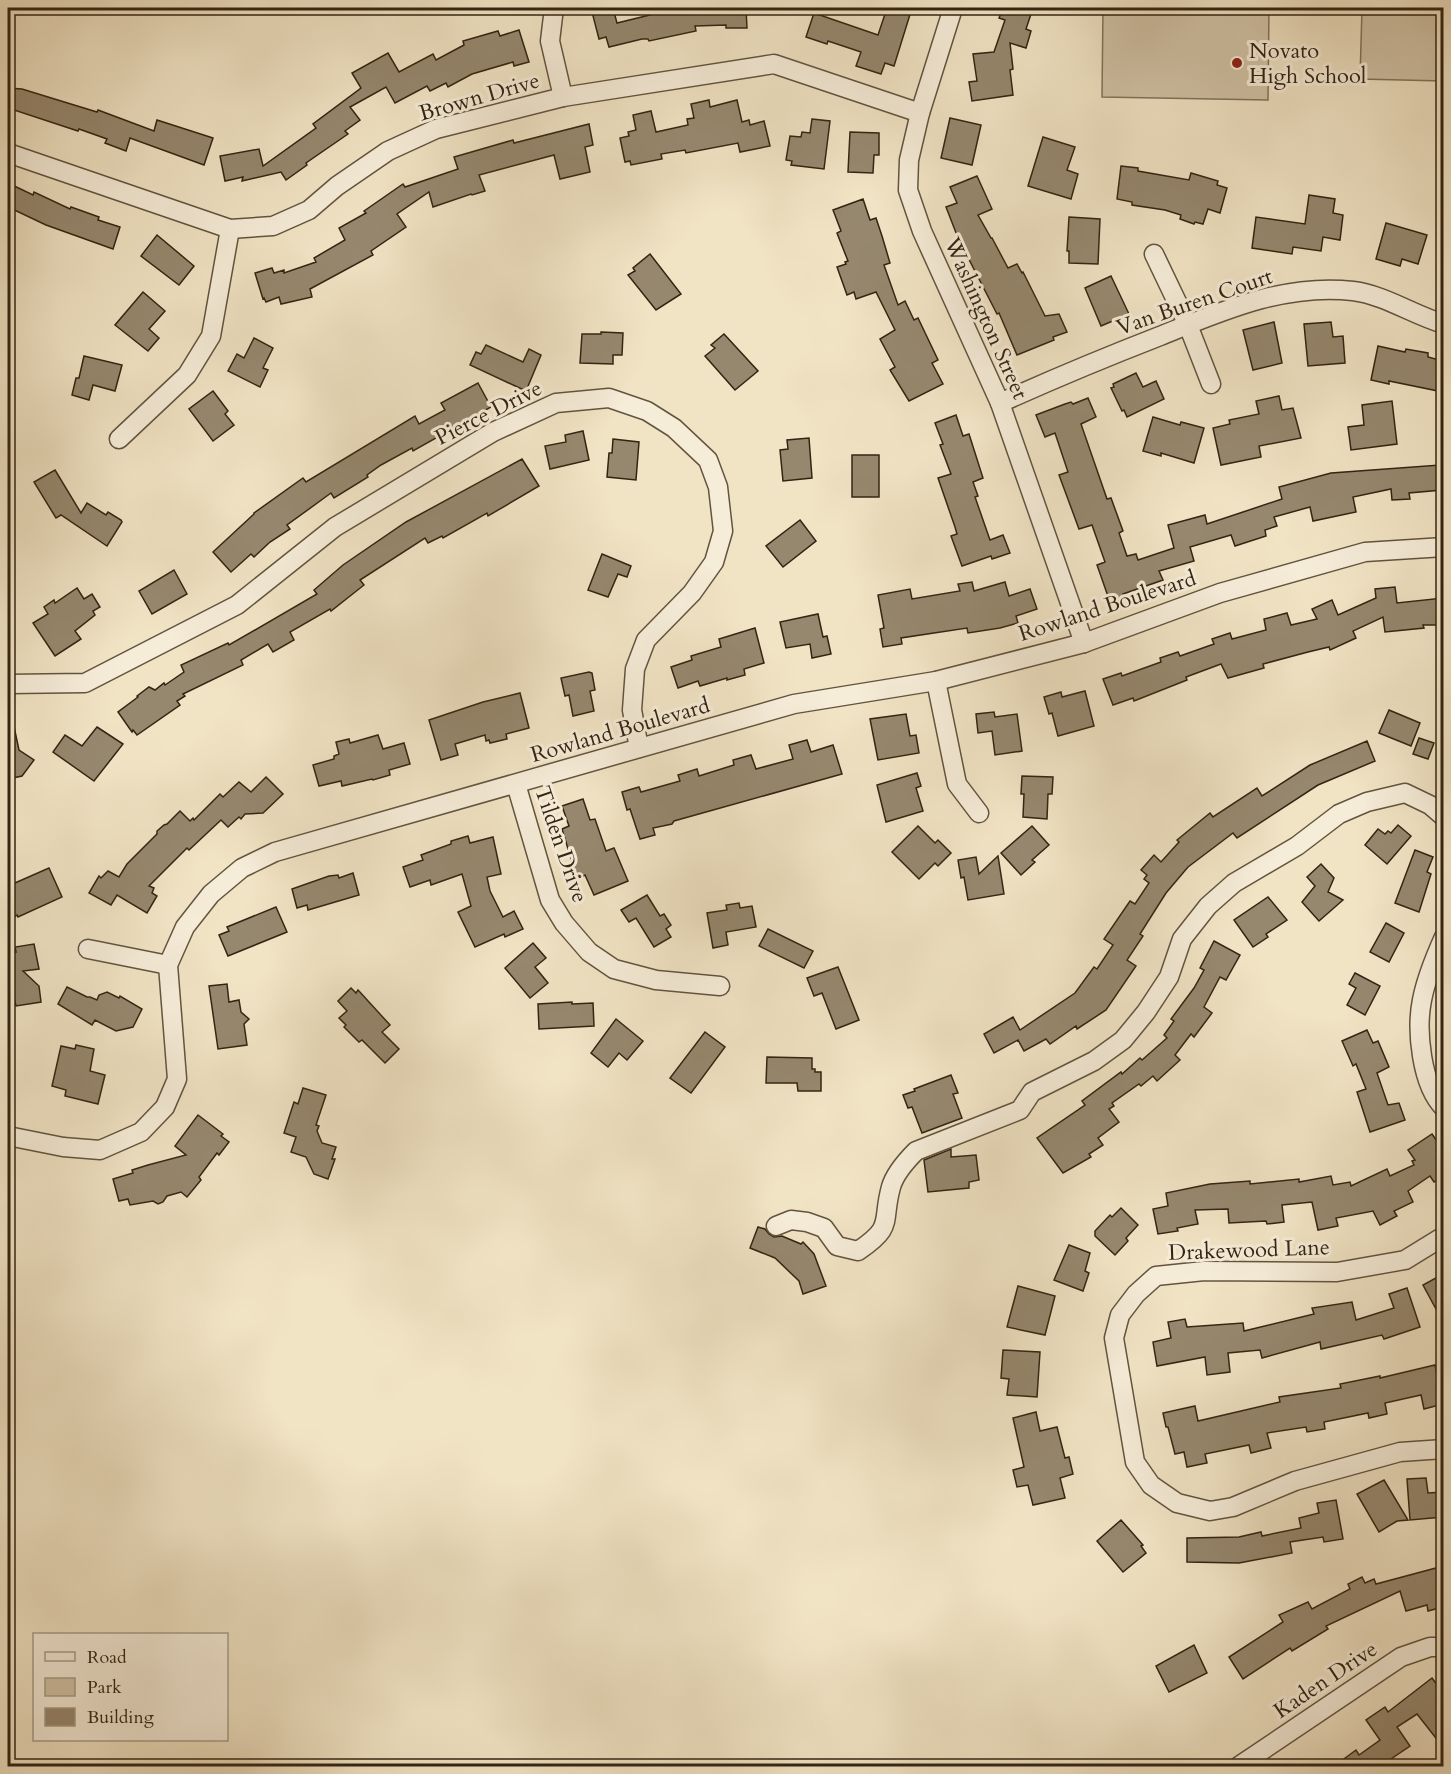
<svg xmlns="http://www.w3.org/2000/svg" width="1451" height="1774" viewBox="0 0 1451 1774" font-family="Cardo,serif">
<style>
.green{fill:#d1c3a7;stroke:#82745c;stroke-width:1.5}
.building{fill:#96886f;stroke:#332412;stroke-width:1.5}
.lines{fill:none;stroke-linecap:round;stroke-linejoin:round}
.minor-casing{stroke:#62543f;stroke-width:21}
.minor{stroke:#f6edd9;stroke-width:18}
.poi-dot{fill:#8f2418;stroke:#f6edd9;stroke-width:2}
.labels{text-anchor:middle;stroke-width:6;stroke-linejoin:round;paint-order:stroke}
.poi-label{font-size:22px;fill:#332412;stroke:#f6edd9;text-anchor:start}
.street-label{font-size:22px;fill:#332412;stroke:#f6edd9}
</style>
<rect width="100%" height="100%" fill="#f1e4c5"/>
<filter id="stains"><feTurbulence type="fractalNoise" baseFrequency=".00333" numOctaves="4"/><feColorMatrix values="0 0 0 0 .2 0 0 0 0 .09 0 0 0 0 .02 0 0 0 .5 -.17"/></filter>
<radialGradient id="worn" r=".72"><stop offset=".6" stop-color="#630" stop-opacity="0"/><stop offset="1" stop-color="#630" stop-opacity=".3"/></radialGradient>
<!-- green -->
<g class="green">
<path d="M1103,8H1269L1268,100L1102,97Z"/>
<path d="M1362,8H1443V81L1360,79Z"/>
</g>
<!-- building -->
<g class="building">
<path d="M591,8H613L617,23L662,12V14L691,8H746L747,28H726V25L695,26L696,31L649,41L648,39H642L609,47L606,37L599,39Z"/>
<path d="M887,8H912L894,66L885,63L881,74L856,66L861,52L828,41L827,44L806,37L814,13L878,35Z"/>
<path d="M1003,8H1033L1026,29L1031,31L1026,48L1010,43L1013,69L1010,70L1013,95L972,101L969,82L977,81L973,54L994,52L1005,20L999,18Z"/>
<path d="M519,30L529,62L514,66L513,62L472,74L448,87L446,83L430,91L427,86L395,103L386,87L350,107L360,120L345,131L348,134L306,163L307,165L286,180L281,172L242,181L243,177L225,181L220,156L259,149L263,166L316,128L313,124L361,88L352,73L388,53L399,72L433,54L436,60L464,45L463,41L498,31L500,36Z"/>
<path d="M8,88L22,89L97,112L98,110L154,131L157,120L213,138L204,165L130,138L126,151L105,143L107,139L79,129L78,131L8,108Z"/>
<path d="M709,100L710,107L737,100L742,122L749,120L750,125L764,121L770,146L740,152L738,143L686,153L685,150L661,154L662,159L631,165L630,161L625,162L620,138L629,136L628,132L636,130L633,115L651,111L656,132L688,125L687,119L694,118L691,104Z"/>
<path d="M950,118L981,125L972,165L941,158Z"/>
<path d="M812,119L830,121L824,169L791,165L792,161L786,160L790,136L801,137L802,132L810,133Z"/>
<path d="M589,124L593,145L585,147L590,172L560,179L554,155L479,175L485,191L472,195L471,194L433,207L429,192L397,214L406,227L371,251L373,255L310,289L312,297L281,304L279,297L266,302L264,298L263,299L255,273L272,268L274,273L284,270V273L316,262L314,258L345,240L339,228L366,213L364,211L403,184L405,187L458,169L454,157L468,153L513,140L514,143Z"/>
<path d="M850,132L879,133V155H874L873,173L848,172Z"/>
<path d="M1043,137L1075,147L1067,170L1078,174L1071,199L1028,186Z"/>
<path d="M1121,166L1138,168V171L1189,180L1191,173L1218,181L1217,185L1227,188L1220,213L1208,209L1203,224L1195,222L1194,224L1180,219L1181,215L1165,210L1132,205V202L1117,199Z"/>
<path d="M977,176L992,209L978,215L991,238H992L1008,268L1017,264L1022,273L1023,272L1045,316L1059,314L1067,332L1053,337L1054,340L1017,355L999,313L997,314L958,238L946,207L957,203L950,187Z"/>
<path d="M8,183L33,195L34,192L70,209L71,207L99,217L98,220L120,227L113,249L46,225L8,207Z"/>
<path d="M1309,195L1335,199L1333,213L1343,215L1340,240L1323,237L1321,251L1293,247L1292,254L1252,248L1256,217L1305,224Z"/>
<path d="M863,199L870,220L876,218L882,236L890,263L884,265L898,305L905,301L914,320L918,318L938,360L932,363L943,384L909,401L890,370L895,367L880,339L895,330L876,292L856,299L854,292L847,295L837,267L846,264L845,262L848,261L837,233L841,231L833,210Z"/>
<path d="M1069,217L1100,219L1098,264L1069,263V251H1067Z"/>
<path d="M1386,223L1427,235L1418,264L1402,259L1400,266L1376,259Z"/>
<path d="M157,235L194,266L179,285L141,256Z"/>
<path d="M650,254L681,294L656,310L628,275L635,271L633,268Z"/>
<path d="M1111,276L1129,314L1101,326L1085,288Z"/>
<path d="M143,292L165,311L149,329L159,338L148,351L115,325Z"/>
<path d="M1274,322L1282,363L1253,370L1243,330Z"/>
<path d="M1331,322L1333,337L1343,336L1345,363L1308,366L1304,324Z"/>
<path d="M601,332L623,333L622,355H613V364L580,363L582,334H601Z"/>
<path d="M724,334L758,371L735,390L705,356L715,348L711,345Z"/>
<path d="M254,338L273,348L263,368L268,370L260,387L228,371L237,354L244,358Z"/>
<path d="M486,345L523,362L529,349L541,355L526,391L470,365L476,352L481,354Z"/>
<path d="M1378,346L1405,352L1406,349L1428,353V357L1443,361V392L1389,381V384L1371,380Z"/>
<path d="M84,356L122,365L115,391L93,385L89,400L72,395L76,378H79Z"/>
<path d="M1136,373L1143,387L1156,381L1164,399L1127,417L1124,410L1122,411L1111,388L1114,387L1113,384Z"/>
<path d="M478,383L491,407L413,451L412,448L381,465L367,475L368,477L334,498L331,493L287,525L290,529L270,542L254,557L251,554L231,572L213,552L254,514V513L303,478L306,482L415,416L419,424L445,410L441,403Z"/>
<path d="M213,391L228,411L225,414L234,425L213,441L189,409Z"/>
<path d="M1279,396L1282,410L1293,408L1301,438L1259,446L1261,457L1221,465L1213,428L1230,424L1229,420L1259,414L1256,401Z"/>
<path d="M1088,398L1096,417L1081,424L1107,499L1111,498L1123,531L1119,533L1127,556L1136,554L1138,560L1174,548L1168,525L1205,515L1207,524L1282,499L1279,487L1331,473L1440,465L1442,490L1409,493L1410,499L1392,500L1391,489L1353,497L1356,512L1313,521L1310,507L1274,517L1277,526L1265,530L1266,536L1235,546L1231,535L1190,547L1194,561L1159,571L1163,580L1123,594L1124,596L1110,602L1097,565L1105,562L1092,525L1079,529L1059,475L1068,472L1055,433L1045,437L1036,415L1065,404L1071,402L1073,404Z"/>
<path d="M1392,401L1397,444L1351,450L1348,427L1364,425L1362,405Z"/>
<path d="M956,415L963,436L969,434L983,478L973,482L978,496L975,497L990,540L1003,535L1010,553L992,559L991,556L962,566L951,536L957,534L955,527L938,478L951,474L940,445L943,444L935,423Z"/>
<path d="M1153,417L1180,425L1181,422L1204,428L1194,463L1161,453V456L1143,451Z"/>
<path d="M583,431L589,460L550,469L545,446L566,442L565,435Z"/>
<path d="M809,438L812,478L783,481L780,450L788,449L787,440Z"/>
<path d="M613,439L639,442L636,480L607,477L609,453H612Z"/>
<rect x="852" y="455" width="27" height="42"/>
<path d="M522,459L539,486L488,516L487,513L443,538L442,536L428,543L425,538L360,580L364,585L331,611L330,609L290,632L294,640L273,652L268,644L241,660L243,665L183,694L185,696L177,701L180,705L137,735L133,730L132,732L118,712L138,697L137,696L149,687L155,690L164,683L165,685L184,672L181,665L228,643L229,645L317,594L314,590L343,565L406,522Z"/>
<path d="M55,470L81,513L87,503L106,515L108,512L121,520L122,522L107,546L61,515L56,518L34,482Z"/>
<path d="M800,520L816,541L783,567L766,546Z"/>
<path d="M602,554L631,566L627,577L618,574L608,597L588,590Z"/>
<path d="M174,570L187,594L152,614L139,591Z"/>
<path d="M972,582L974,591L1005,582L1009,596L1030,589L1037,609L1016,616L1018,623L1000,628L968,633L967,628L901,638L902,644L883,647L880,629L884,628L878,595L910,589L912,599L960,591L958,584Z"/>
<path d="M1395,587L1397,603L1443,598V625H1423L1424,628L1385,632L1383,617L1353,631L1356,638L1330,650L1329,647L1308,652L1263,664L1264,668L1228,678L1221,664L1186,677L1187,680L1134,701L1133,698L1113,705L1103,679L1121,673L1122,676L1161,662L1160,658L1178,652L1180,656L1214,644L1212,639L1230,633L1232,639L1266,630L1264,619L1287,613L1291,625L1317,619L1312,609L1332,600L1338,615L1376,598L1375,589Z"/>
<path d="M77,588L84,599L92,594L100,607L93,611L95,615L75,631L81,639L55,656L33,623L48,614L44,607L54,600L55,603Z"/>
<path d="M818,614L823,637L827,636L831,654L812,658L810,644L786,648L780,622Z"/>
<path d="M755,628L764,663L744,669L745,675L727,680V678L700,686L698,681L678,688L671,667L692,660L691,656L721,647L719,639Z"/>
<path d="M589,672L592,673L595,690L590,691L594,711L573,716L569,695L565,696L561,678Z"/>
<path d="M1085,691L1094,726L1058,736L1052,713L1049,714L1044,697L1061,692L1062,697Z"/>
<path d="M520,693L529,728L506,734L507,739L490,743L489,740L486,741L485,735L455,744L458,755L441,760L429,720L483,702Z"/>
<path d="M1389,710L1420,723L1411,746L1379,733Z"/>
<path d="M994,712L995,717L1017,714L1022,751L995,755L992,731L978,733L976,714Z"/>
<path d="M906,714L910,736L916,735L919,753L878,760L870,719Z"/>
<path d="M13,722L19,750L34,760L22,776L8,779V723Z"/>
<path d="M97,727L123,744L94,781L53,752L65,735L82,746Z"/>
<path d="M378,735L383,749L404,743L410,764L389,770L390,775L373,780L372,779L342,786L341,781L319,786L313,765L334,759V756L339,754L336,742L349,739L350,743Z"/>
<path d="M1419,738L1434,743L1428,759L1413,754Z"/>
<path d="M807,740L811,752L833,745L842,774L674,821L672,824L653,828L655,835L640,839L630,809L627,810L622,792L639,787L641,792L680,781L678,775L697,769L699,776L734,765L733,760L751,755L756,769L793,759L789,745Z"/>
<path d="M1367,741L1375,761L1318,785L1237,838L1233,833L1188,867L1166,893L1140,934L1143,936L1127,960L1136,966L1106,1010L1077,1029L1076,1026L1050,1044L1046,1039L1024,1051L1018,1040L994,1053L984,1034L1013,1017L1020,1030L1075,993L1094,967L1097,969L1113,945L1104,939L1130,901L1135,904L1149,883L1144,879L1147,875L1141,870L1154,855L1161,862L1179,842L1177,840L1210,813L1213,817L1257,788L1262,796L1310,765Z"/>
<path d="M917,773L921,786L916,788L923,811L886,822L877,785Z"/>
<path d="M1022,776L1053,777L1052,794H1048L1047,819L1023,817L1024,794H1021Z"/>
<path d="M266,777L283,794L263,813L245,814L241,819L239,817L228,827L221,820L189,850L187,848L149,886L154,888L152,893L157,896L147,913L117,895L111,905L89,893L99,876L101,878L108,871L119,877L127,864L157,834V831L164,825L167,824L180,811L190,821L193,818L194,820L220,794L223,797L239,782L251,792Z"/>
<path d="M583,799L590,820L595,819L606,851L614,848L628,881L594,895L585,875L578,879L570,862H572L562,829L569,826L562,806Z"/>
<path d="M1398,825L1411,836L1387,864L1365,845L1378,829L1385,834L1388,831L1391,833Z"/>
<path d="M918,826L935,843L938,840L951,853L938,866L935,863L919,879L892,852Z"/>
<path d="M1032,826L1049,845L1032,860L1035,862L1021,875L1001,853Z"/>
<path d="M468,836L470,843L493,837L501,874L487,877L490,891L503,917L514,911L523,929L505,937L504,934L475,947L458,912L471,906L462,874L431,885L430,880L410,887L403,867L423,860L421,855L451,844V841Z"/>
<path d="M1415,850L1433,857L1427,872L1431,874L1419,912L1395,903Z"/>
<path d="M998,856L1004,894L968,900L964,877L961,878L958,860L976,857L979,874Z"/>
<path d="M1321,864L1334,878L1328,892L1343,900L1319,921L1302,902L1315,886L1307,877Z"/>
<path d="M49,868L62,897L18,917L17,915L12,918L11,914L8,916V886Z"/>
<path d="M353,873L359,895L308,910L307,905L297,908L292,889L329,876L338,875L339,878Z"/>
<path d="M647,895L660,916L664,914L671,925L666,929L671,937L654,947L636,918L629,922L621,910Z"/>
<path d="M1268,897L1287,920L1266,934L1268,937L1253,947L1234,920Z"/>
<path d="M739,903L740,908L752,906L756,927L726,932L728,945L713,948L707,913L727,910L726,905Z"/>
<path d="M276,907L287,932L228,956L219,935L229,931L227,927Z"/>
<path d="M1386,923L1404,933L1389,962L1370,952Z"/>
<path d="M768,929L813,951L804,968L759,946Z"/>
<path d="M1214,941L1240,955L1226,980L1220,977L1204,1007L1212,1013L1194,1037L1191,1034L1175,1055L1180,1060L1157,1081L1153,1076L1141,1086L1139,1084L1112,1103L1114,1106L1109,1109L1119,1122L1098,1138L1103,1145L1089,1154L1091,1157L1063,1173L1037,1138L1085,1105L1082,1101L1121,1072L1122,1074L1140,1058L1142,1060L1167,1038L1164,1035L1174,1021L1171,1019L1194,988L1204,970L1200,968Z"/>
<path d="M533,943L546,958L535,967L548,983L530,998L505,968Z"/>
<path d="M34,944L39,969L23,971L39,986L41,1002L16,1006L14,997L10,998L8,983V953L16,952L15,947Z"/>
<path d="M838,967L859,1020L836,1029L822,993L814,996L807,978Z"/>
<path d="M1355,973L1380,986L1365,1015L1347,1005L1356,988L1349,984Z"/>
<path d="M227,984L229,1002L239,1000L241,1012L249,1019L244,1024L247,1045L218,1049L209,986Z"/>
<path d="M67,987L87,997H90L97,1000L99,995L107,992L119,998L120,996L142,1009L133,1027L116,1031L95,1020L92,1025L58,1004Z"/>
<path d="M351,988L356,993L358,990L390,1025L382,1032L399,1049L385,1063L362,1040L359,1042L344,1027L346,1025L339,1018L347,1011L338,1001Z"/>
<path d="M572,1002V1004L593,1003L594,1026L539,1029L538,1004Z"/>
<path d="M616,1019L643,1041L627,1060L619,1053L608,1067L591,1053Z"/>
<path d="M1367,1030L1373,1043L1378,1041L1389,1067L1377,1073L1388,1105L1399,1103L1405,1120L1370,1132L1357,1092L1366,1089L1356,1064L1353,1066L1342,1041Z"/>
<path d="M705,1032L725,1047L691,1093L670,1078Z"/>
<path d="M76,1045L94,1049L90,1071L105,1075L98,1104L65,1096L66,1090L52,1086L61,1046L75,1049Z"/>
<path d="M767,1057L812,1058V1069H815V1072H821V1091H798L797,1083H766Z"/>
<path d="M951,1075L958,1093L953,1094L962,1118L922,1133L912,1107L908,1108L903,1095L915,1091L914,1089Z"/>
<path d="M303,1088L326,1095L316,1125L319,1126L317,1131L322,1143L336,1147L332,1159H335L328,1179L314,1174L306,1157L291,1152L296,1137L284,1133L294,1102L298,1104Z"/>
<path d="M198,1115L223,1134L221,1136L229,1142L219,1155L217,1153L199,1177L201,1180L187,1197L181,1192L167,1196L163,1202L158,1204L153,1201L130,1205L128,1199L119,1201L113,1179L133,1173L132,1170L148,1165L186,1155L175,1146Z"/>
<path d="M1432,1134L1443,1150V1176L1434,1182L1430,1176L1408,1191L1413,1202L1394,1211L1397,1216L1380,1225L1373,1211L1336,1218L1338,1226L1318,1230L1312,1202L1282,1205L1284,1222L1267,1224L1266,1221L1229,1223L1228,1209L1195,1210L1198,1224L1177,1228L1178,1231L1158,1234L1153,1209L1168,1206L1166,1193L1210,1184L1250,1181V1184L1299,1179V1182L1331,1176L1333,1185L1350,1182L1351,1186L1387,1169L1390,1176L1414,1165L1412,1161L1415,1160L1408,1150Z"/>
<path d="M951,1149V1157L976,1155L979,1180L969,1182V1188L928,1192L924,1160Z"/>
<path d="M1121,1208L1138,1225L1126,1238L1128,1241L1115,1255L1095,1236V1231L1110,1215L1112,1217Z"/>
<path d="M758,1227L765,1229L769,1234L774,1237L782,1236L801,1244L803,1242L814,1254L826,1286L803,1294L799,1281L775,1258L750,1248Z"/>
<path d="M1069,1245L1090,1253L1085,1271L1089,1273L1083,1291L1054,1280Z"/>
<path d="M1443,1274V1322L1423,1285Z"/>
<path d="M1018,1286L1055,1296L1045,1335L1007,1327Z"/>
<path d="M1407,1288L1420,1327L1384,1339L1382,1335L1321,1349L1320,1342L1262,1358L1260,1350L1228,1353L1230,1372L1207,1375L1205,1357L1157,1366L1153,1342L1171,1338L1168,1322L1185,1319L1187,1327L1243,1323L1244,1331L1314,1314L1312,1308L1352,1302L1356,1320L1394,1308L1389,1294Z"/>
<path d="M1003,1350L1040,1352L1037,1397L1007,1395L1009,1379L1001,1378Z"/>
<path d="M1435,1365L1443,1404L1424,1409L1421,1395L1385,1403L1387,1414L1369,1418L1368,1413L1324,1422L1325,1429L1307,1432L1306,1427L1267,1433L1271,1448L1251,1453L1249,1445L1205,1454L1207,1463L1187,1467L1184,1452L1175,1454L1168,1427H1166L1163,1413L1195,1406L1198,1421L1280,1402L1279,1397L1341,1388L1340,1384L1380,1376V1378Z"/>
<path d="M1036,1412L1040,1431L1057,1427L1065,1458L1069,1457L1073,1474L1060,1478L1065,1498L1033,1505L1028,1485L1017,1487L1013,1470L1024,1467L1013,1418Z"/>
<path d="M1426,1478L1428,1493L1443,1492V1517L1410,1520L1407,1479Z"/>
<path d="M1384,1480L1408,1520L1397,1521L1379,1532L1357,1494Z"/>
<path d="M1336,1500L1343,1539L1324,1542L1323,1537L1290,1542L1292,1553L1239,1563L1187,1562V1538L1239,1537L1261,1532L1262,1536L1301,1528L1299,1518L1319,1513L1317,1503Z"/>
<path d="M1121,1520L1143,1545L1141,1546L1146,1553L1123,1572L1097,1541Z"/>
<path d="M1436,1568L1443,1597V1607L1428,1611L1427,1605L1406,1611L1400,1591L1326,1626L1328,1629L1292,1651L1290,1648L1243,1679L1229,1657L1283,1622L1279,1615L1308,1602L1312,1609L1350,1589L1348,1584L1362,1577L1365,1583L1374,1579L1376,1584Z"/>
<path d="M1194,1645L1207,1673L1169,1692L1156,1666Z"/>
<path d="M1432,1678L1443,1693V1747L1417,1714L1397,1727L1410,1746L1379,1767H1333L1356,1750L1359,1755L1380,1740L1366,1720L1385,1707L1388,1712Z"/>
</g>
<g class="lines">
<!-- minor casing -->
<g class="minor-casing">
<g id="minor">
<path d="M554,8L550,41L563,97"/>
<path d="M953,8L920,113L909,160L908,190L922,231L1000,403L1084,643"/>
<path d="M8,153L230,229L273,226L309,210L337,186L388,151L436,129L563,97L774,64L920,113"/>
<path d="M1154,254L1188,325L1211,384"/>
<path d="M1000,403C1053,379 1106,357 1160,336C1222,311 1285,283 1353,291C1385,295 1413,315 1444,324"/>
<path d="M119,439L187,375L211,336L230,229"/>
<path d="M936,681L957,784L979,813"/>
<path d="M8,684L85,683L237,605L335,527L493,432L556,403L609,398L647,411L674,428L708,460L718,487L723,531L714,562L692,593L646,640L635,669L632,710L639,748"/>
<path d="M516,784L550,900L564,923L589,952L614,969L656,980L720,986"/>
<path d="M1444,937C1435,957 1426,979 1422,1000C1416,1030 1421,1085 1444,1108"/>
<path d="M88,949L168,965"/>
<path d="M8,1136L63,1147L100,1150L141,1132L165,1107L177,1079L168,965L185,927L211,894L242,868L275,852L794,704L936,681L1084,643L1220,593L1365,552L1444,547"/>
<path d="M776,1226L791,1220L807,1222L824,1228L837,1246L858,1251C895,1226 881,1223 891,1187C895,1173 906,1161 916,1151L1020,1110L1032,1092L1094,1061L1123,1040L1146,1012L1169,977L1182,939L1208,906L1234,883L1297,846L1339,814L1367,802L1405,793L1430,805L1444,817"/>
<path d="M1444,1236L1405,1260L1337,1272L1204,1271L1156,1276L1136,1294L1120,1315L1114,1338L1135,1462L1151,1485L1177,1503L1210,1511L1233,1507L1295,1481L1400,1452L1444,1449"/>
<path d="M1239,1766L1401,1657L1430,1647H1444"/>
</g>
</g>
<!-- minor -->
<use href="#minor" class="minor"/>
</g>
<!-- markers -->
<circle class="poi-dot" cx="1237" cy="63" r="6"/>
<g class="labels">
<!-- poi labels -->
<g class="poi-label">
<text x="1249" y="58">Novato<tspan x="1249" dy="25">High School</tspan></text>
</g>
<!-- street labels -->
<g class="street-label">
<text transform="translate(479 96) rotate(-16)" y="8">Brown Drive</text>
<text transform="translate(1194 301) rotate(-19)" y="8">Van Buren Court</text>
<text transform="translate(987 318) rotate(66)" y="8">Washington Street</text>
<text transform="translate(488 412) rotate(-27)" y="8">Pierce Drive</text>
<text transform="translate(1107 605) rotate(-18)" y="8">Rowland Boulevard</text>
<text transform="translate(620 729) rotate(-16)" y="8">Rowland Boulevard</text>
<text transform="translate(562 844) rotate(71)" y="8">Tilden Drive</text>
<text transform="translate(1249 1249) rotate(-2)" y="8">Drakewood Lane</text>
<text transform="translate(1325 1679) rotate(-34)" y="8">Kaden Drive</text>
</g>
</g>
<!-- margin -->
<rect width="1451" height="1774" fill="none" stroke="#f1e4c5" stroke-width="30"/>
<rect x="9" y="9" width="1433" height="1756" fill="none" stroke="#332412" stroke-width="3"/>
<rect x="15" y="15" width="1421" height="1744" fill="none" stroke="#332412" stroke-width="1.5"/>
<!-- legend -->
<rect x="33" y="1633" width="195" height="108" fill="#f6edd9" stroke="#a89d89" stroke-width="1.5"/>
<rect x="45" y="1652" width="30" height="9" fill="#f6edd9" stroke="#a89d89" stroke-width="1.5"/>
<text x="87" y="1663" font-size="18" fill="#332412">Road</text>
<rect x="45" y="1678" width="30" height="18" fill="#d1c3a7" stroke="#a89d89" stroke-width="1.5"/>
<text x="87" y="1693" font-size="18" fill="#332412">Park</text>
<rect x="45" y="1708" width="30" height="18" fill="#96886f" stroke="#a89d89" stroke-width="1.5"/>
<text x="87" y="1723" font-size="18" fill="#332412">Building</text>
<rect width="100%" height="100%" filter="url(#stains)"/>
<rect width="100%" height="100%" fill="url(#worn)"/>
</svg>
